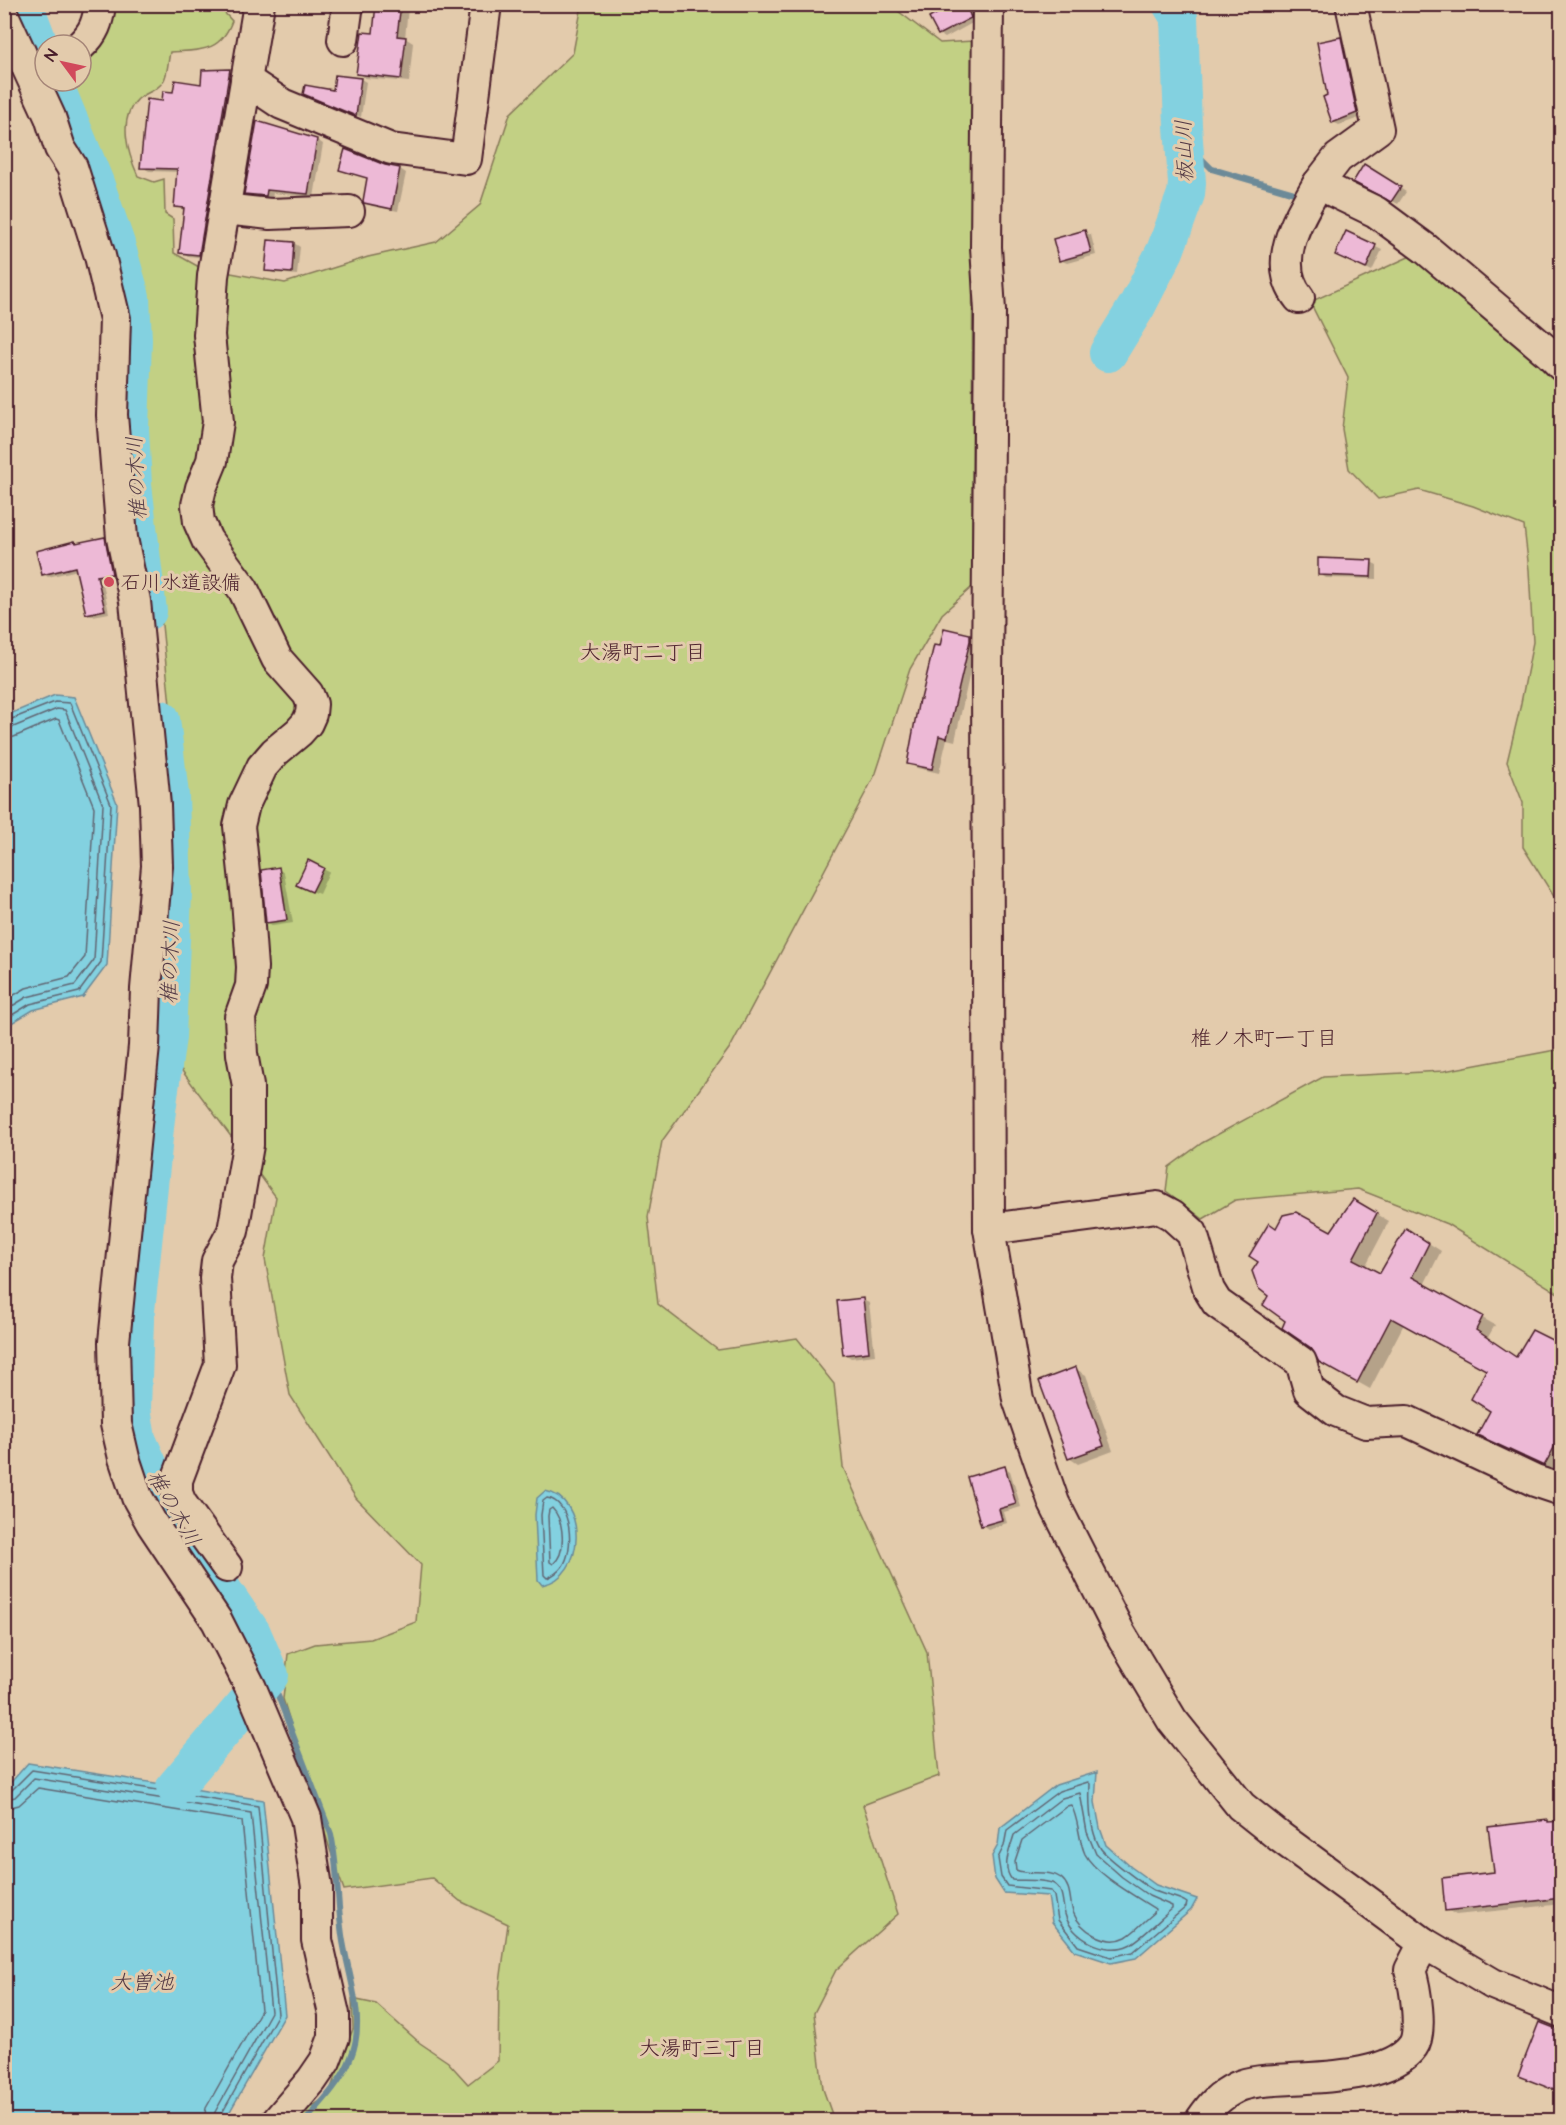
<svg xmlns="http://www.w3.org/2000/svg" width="1566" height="2125" viewBox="0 0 1566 2125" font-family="'Architects Daughter','Klee One',sans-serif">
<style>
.green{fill:#c2d084;stroke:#867858;stroke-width:1.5}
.water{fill:#83d1e0;stroke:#6c8a98;stroke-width:1.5}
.shadow{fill:#0003}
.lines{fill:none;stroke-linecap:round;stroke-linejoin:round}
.shore{stroke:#616673;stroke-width:1.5}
.stream{stroke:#6c8a98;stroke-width:6}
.river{stroke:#83d1e0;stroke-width:38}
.building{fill:#edb9d6;stroke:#4a1f2b;stroke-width:1.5}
.minor-casing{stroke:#4a1f2b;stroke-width:34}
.minor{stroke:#e3cbac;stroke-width:30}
.poi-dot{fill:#d1495b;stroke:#e3cbac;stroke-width:2}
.labels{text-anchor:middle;stroke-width:6;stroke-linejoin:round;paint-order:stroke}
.poi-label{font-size:20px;fill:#4a1f2b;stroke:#e3cbac;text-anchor:start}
.water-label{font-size:21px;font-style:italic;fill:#533a46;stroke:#e3cbac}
.neighbourhood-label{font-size:21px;fill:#4a1f2b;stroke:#e3cbac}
</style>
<rect width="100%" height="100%" fill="#e3cbac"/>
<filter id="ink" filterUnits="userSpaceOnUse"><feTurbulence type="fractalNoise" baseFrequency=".0167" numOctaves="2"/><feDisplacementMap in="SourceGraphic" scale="12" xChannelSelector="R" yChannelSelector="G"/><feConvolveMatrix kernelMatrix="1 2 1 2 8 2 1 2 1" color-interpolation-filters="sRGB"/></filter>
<g filter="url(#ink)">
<!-- green -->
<g class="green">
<path d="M107,5H220V8L232,21C220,53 200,50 170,52C168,61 168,72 164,80C158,91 146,92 138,99C117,119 128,154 138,176L154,182L164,179L165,214L173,219L174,253L199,267L285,283L368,257L436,242L480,205L510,114L573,53L582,5H890L940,43L973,41L972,587L942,614L910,669L876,773L731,1046L662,1141L648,1217L658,1304L718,1350L797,1338L834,1384L843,1467L927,1652L939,1776L863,1805L898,1914L836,1970L814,2013L823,2089L834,2120H291L328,2096L353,2029L352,1999L376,2004L420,2043L448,2062L468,2084L498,2061L499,1990L508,1924L460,1901L432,1878L344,1890L334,1862L283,1699L288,1654L315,1644L371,1639L416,1622L421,1565L356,1498L290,1395L265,1259L276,1197L174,1060L177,775L160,605L145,504L142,391L133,298L94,158L80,120L69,81H81V57Z"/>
<path d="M1413,255L1540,363L1561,384V908L1523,847V803L1507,762L1520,708L1533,642L1529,570L1524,526L1473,506L1419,490L1378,499L1349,469L1342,429L1348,378L1310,302Z"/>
<path d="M1561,1049V1295L1447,1224L1358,1189L1235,1200L1203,1219L1166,1191L1169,1167L1202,1143L1323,1077L1444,1071Z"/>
</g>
<!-- water -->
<g class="water">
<path d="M55,695L74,697L117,803L107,965L83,997L33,1010L5,1027V716Z"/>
<path d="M545,1491C587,1498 587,1577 542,1585L538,1580L535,1515L537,1498Z"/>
<path d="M28,1763L263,1800L285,2015L225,2120H5V1789Z"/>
<path d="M1097,1772L1095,1802L1100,1828L1106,1845L1131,1867L1156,1885L1197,1899L1191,1910L1136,1958L1111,1963L1075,1951L1052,1922L1048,1896L1004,1893L995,1879L992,1856L998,1845L1000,1828L1056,1785Z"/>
</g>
<!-- shadow -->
<g class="shadow">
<path d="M378,4H401L408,8L405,38L413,43L409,82L365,78L357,73L374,35Z"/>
<path d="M957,4H969L976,21L945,38L939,34Z"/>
<path d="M1340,39L1346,42L1362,117L1339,125L1333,122L1328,96Z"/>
<path d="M203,71H230L237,75L206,258L188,256L181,252L185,211L176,206L178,172L149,171L142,167L163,103L174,94L203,85Z"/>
<path d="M361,79L366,82L361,117L310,96L334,91Z"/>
<path d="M258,123L317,140L323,144L314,197L273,193L272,199L252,197L246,193Z"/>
<path d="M384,166L400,169L406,173L398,211L372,206L365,202L369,179L341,169Z"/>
<path d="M1365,166L1406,192L1398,204L1355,181Z"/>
<path d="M1084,232L1091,235L1096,255L1067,263L1060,260Z"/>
<path d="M1346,233L1382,250L1372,271L1343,257Z"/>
<path d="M294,243L300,247L297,275L273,273L267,270Z"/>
<path d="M104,539L110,542L116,576L102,579L109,613L93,616L87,613L78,570L48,577L43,574L78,544Z"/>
<path d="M1371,562L1377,565V579L1326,578L1320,574Z"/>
<path d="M970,635L977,640L955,741L947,739L939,773L917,768L909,763L922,701L941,648Z"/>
<path d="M278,869L284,873L293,923L273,926L267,922Z"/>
<path d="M323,869L329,872L319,894L304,888Z"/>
<path d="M1354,1201L1389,1221L1365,1267L1381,1275L1419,1237L1441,1251L1424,1285L1495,1325L1487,1339L1517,1358L1562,1347V1464L1558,1472L1491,1441L1488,1370L1404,1324L1370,1389L1320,1361L1312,1347L1287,1321L1270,1296L1276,1229L1331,1233Z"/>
<path d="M863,1300L869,1303L875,1355L851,1358L845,1354Z"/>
<path d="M1076,1369L1086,1375L1113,1451L1078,1464L1069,1458Z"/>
<path d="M1004,1467L1010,1471L1021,1507L1004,1512L1007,1523L988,1529L982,1525Z"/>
<path d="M1562,1822V1904L1456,1915L1447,1910Z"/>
</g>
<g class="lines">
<!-- shore -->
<g class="shore">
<path d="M4,722L55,702L70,703L111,804L101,962L79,992L30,1004L4,1020"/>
<path d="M4,729L11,728L57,709L65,710L103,805L94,960L75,985L27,997L4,1011"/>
<path d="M4,738L14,737L56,719L59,720L94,807L85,957L69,977L26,988L4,1001"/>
<path d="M547,1498C572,1501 575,1551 562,1567C558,1572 552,1576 547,1578L544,1575L541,1515L543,1501Z"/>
<path d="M552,1508C564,1520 567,1553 553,1564L550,1562L548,1516L549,1510Z"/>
<path d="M1088,1782L1090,1784C1089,1804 1089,1831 1101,1849C1109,1859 1141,1883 1153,1890C1163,1896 1178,1896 1187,1903L1186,1907L1133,1952L1111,1957L1078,1946L1058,1920L1054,1896L1051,1891L1007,1886L1001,1877L998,1858L1004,1846L1007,1830L1059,1791Z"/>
<path d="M4,1792L11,1791L32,1770L258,1806L278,2014L221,2115L220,2120"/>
<path d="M1080,1793L1087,1832L1096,1854L1122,1877L1149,1896L1172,1906V1909C1161,1918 1140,1940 1129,1945C1106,1956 1071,1938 1065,1914C1062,1904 1064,1890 1054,1884C1043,1879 1024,1881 1012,1880C1001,1866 1010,1850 1014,1835L1062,1798Z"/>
<path d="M4,1800L15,1797L34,1778L251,1813L271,2012L215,2112L213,2120"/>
<path d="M1071,1805C1079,1819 1078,1839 1085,1854C1095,1874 1137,1897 1155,1909L1154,1913C1145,1920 1136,1931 1126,1937C1107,1947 1080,1930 1073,1912C1069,1900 1072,1887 1061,1878C1048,1869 1029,1876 1016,1870L1015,1861L1022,1840L1067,1806Z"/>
<path d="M4,1809L19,1805L38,1788L242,1821L261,2010L206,2108L204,2120"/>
</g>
<!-- stream -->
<g class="stream">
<path d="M1555,4L1562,9"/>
<path d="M1183,100L1190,142L1199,156L1212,169L1301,195"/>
<path d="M270,1675L331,1834C338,1867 337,1901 342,1935C347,1973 367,2018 351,2057C342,2081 323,2101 306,2120"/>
</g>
<!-- river -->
<g class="river">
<path d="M24,4L45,60"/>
<path d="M53,81L95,183L116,244L131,297L133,340L130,429L133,485L148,611"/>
<path d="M1108,353L1137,306L1165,251L1186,194L1187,183L1183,126L1179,17L1171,4"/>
<path d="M161,719L170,795L173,893L167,1037L156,1118L135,1320L132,1408L137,1439L161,1493L184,1533L252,1633L270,1675L175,1787"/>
</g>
</g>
<!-- building -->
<g class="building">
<path d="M376,4H401L397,36L406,37L401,79L356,74L362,32L373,33Z"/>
<path d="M954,4H966L971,18L938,35L929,18Z"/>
<path d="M1341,37L1357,113L1332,123L1323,97L1327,95L1317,42Z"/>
<path d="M230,69L199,255L179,253L184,208L174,207L177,169L140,168L147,99L162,101L163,91L173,92L175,80L201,84L202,70Z"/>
<path d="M335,75L361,78L356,116L303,94L305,85L333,90Z"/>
<path d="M257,121L317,139L308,194L267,190L266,196L244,194Z"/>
<path d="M345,149L385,165L400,168L392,209L364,203L363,201L367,178L339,170Z"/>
<path d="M1364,164L1401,187L1391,202L1353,182Z"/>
<path d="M1085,230L1091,252L1059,261L1053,239Z"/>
<path d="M1346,231L1376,245L1366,269L1335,255Z"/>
<path d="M268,240L294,242L292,273L265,271Z"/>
<path d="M105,537L112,574L97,576L105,610L86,614L75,567L42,575L36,551L75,541L76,543Z"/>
<path d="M1318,558L1372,560L1371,577L1318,575Z"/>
<path d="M944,628L970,634V641L947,738L939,736L932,769L907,764L919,699H921L934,645L940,646Z"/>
<path d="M308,860L324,868L312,892L296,885Z"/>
<path d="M279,867L287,920L266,923L261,870Z"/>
<path d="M1353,1199L1377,1213L1353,1259L1380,1273L1406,1228L1429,1243L1412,1277L1483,1316L1476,1330L1516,1357L1532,1330L1562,1345V1433L1544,1466L1477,1435L1490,1411L1471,1399L1486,1370L1391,1318L1357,1383L1319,1362L1311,1348L1282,1328L1285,1321L1263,1305L1268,1296L1258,1288L1252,1271L1258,1262L1249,1256L1269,1223L1276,1228L1283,1215L1296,1212L1331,1231Z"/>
<path d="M863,1298L869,1352L843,1355L837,1301Z"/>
<path d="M1076,1367L1104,1446L1068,1459L1039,1381Z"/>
<path d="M1005,1466L1016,1504L999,1509L1002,1520L981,1526L967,1477Z"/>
<path d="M1548,1820V1822L1562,1821V1898L1445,1911L1442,1878L1494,1872L1488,1827Z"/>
<path d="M1539,2022L1562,2031V2093L1518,2076Z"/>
</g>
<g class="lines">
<!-- minor casing -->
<g class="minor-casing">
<g id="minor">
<path d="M988,4L986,247L990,311L987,678L989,1229L1018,1399L1054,1503L1120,1633L1172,1720L1241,1806L1280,1837L1424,1943L1493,1984L1562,2012"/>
<path d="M1351,4L1378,129L1338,158L1318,184L1376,212L1426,249L1549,353L1562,366"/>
<path d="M4,17L50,117L60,148L72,167L100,256L115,319L112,415L122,538L135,601L155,805L157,866L146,989L144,1046L114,1342L116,1424L124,1458L137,1497L152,1524L217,1621L251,1688L306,1818L317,1887V1940L334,2014V2037L325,2061L312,2080L278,2120"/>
<path d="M343,40L348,4"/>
<path d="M81,45C94,33 98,22 100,4"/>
<path d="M246,80L282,104L391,149L466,159L486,4"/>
<path d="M224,209L270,214L349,211"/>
<path d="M1299,298C1270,262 1299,217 1318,184"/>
<path d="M989,1229L1157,1207L1172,1215L1192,1233L1209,1290L1217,1303L1301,1362L1309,1390L1336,1411L1366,1423L1407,1421L1535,1481L1562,1490"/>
<path d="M227,1567L181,1503L177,1493V1480L220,1365L215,1278L217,1261L233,1231L248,1145V1086L242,1054L240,1017L251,986L252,967L247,900L239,826L244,805L262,767L275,752L299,732L307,723L311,714L312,704L308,694L277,659L243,589L207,540L199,522L197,505L201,488L212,461L218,422L209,335L213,276L259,4"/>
<path d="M1201,2120C1212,2104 1219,2096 1237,2087C1252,2080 1275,2080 1292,2079C1325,2077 1392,2076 1413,2046C1423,2032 1415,1986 1410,1970L1424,1943"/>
</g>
</g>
<!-- minor -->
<use href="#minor" class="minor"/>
</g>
</g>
<!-- markers -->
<circle class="poi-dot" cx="109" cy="582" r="6"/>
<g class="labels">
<!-- poi labels -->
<g class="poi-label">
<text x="121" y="589">石川水道設備</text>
</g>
<!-- water labels -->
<g class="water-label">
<text transform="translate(1184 151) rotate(-92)" y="7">板山川</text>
<text transform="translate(136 478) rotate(-93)" y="7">椎の木川</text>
<text transform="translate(170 962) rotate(-88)" y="7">椎の木川</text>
<text transform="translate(174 1508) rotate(60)" y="7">椎の木川</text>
<text x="142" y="1989">大曽池</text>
</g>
<!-- neighbourhood labels -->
<g class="neighbourhood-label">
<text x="643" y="659">大湯町二丁目</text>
<text x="1264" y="1045">椎ノ木町一丁目</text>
<text x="702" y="2055">大湯町三丁目</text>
</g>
</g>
<!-- margin -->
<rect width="1566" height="2125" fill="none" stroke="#e3cbac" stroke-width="24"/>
<rect x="12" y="12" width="1542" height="2101" fill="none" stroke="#4a1f2b" stroke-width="2" filter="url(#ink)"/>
<!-- north arrow -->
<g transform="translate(63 63) rotate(303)"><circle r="28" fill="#e3cbac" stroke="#a68678" stroke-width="1.5"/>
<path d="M0-4.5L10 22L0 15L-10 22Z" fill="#d1495b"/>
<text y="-9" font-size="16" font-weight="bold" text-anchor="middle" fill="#4a1f2b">N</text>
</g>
</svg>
